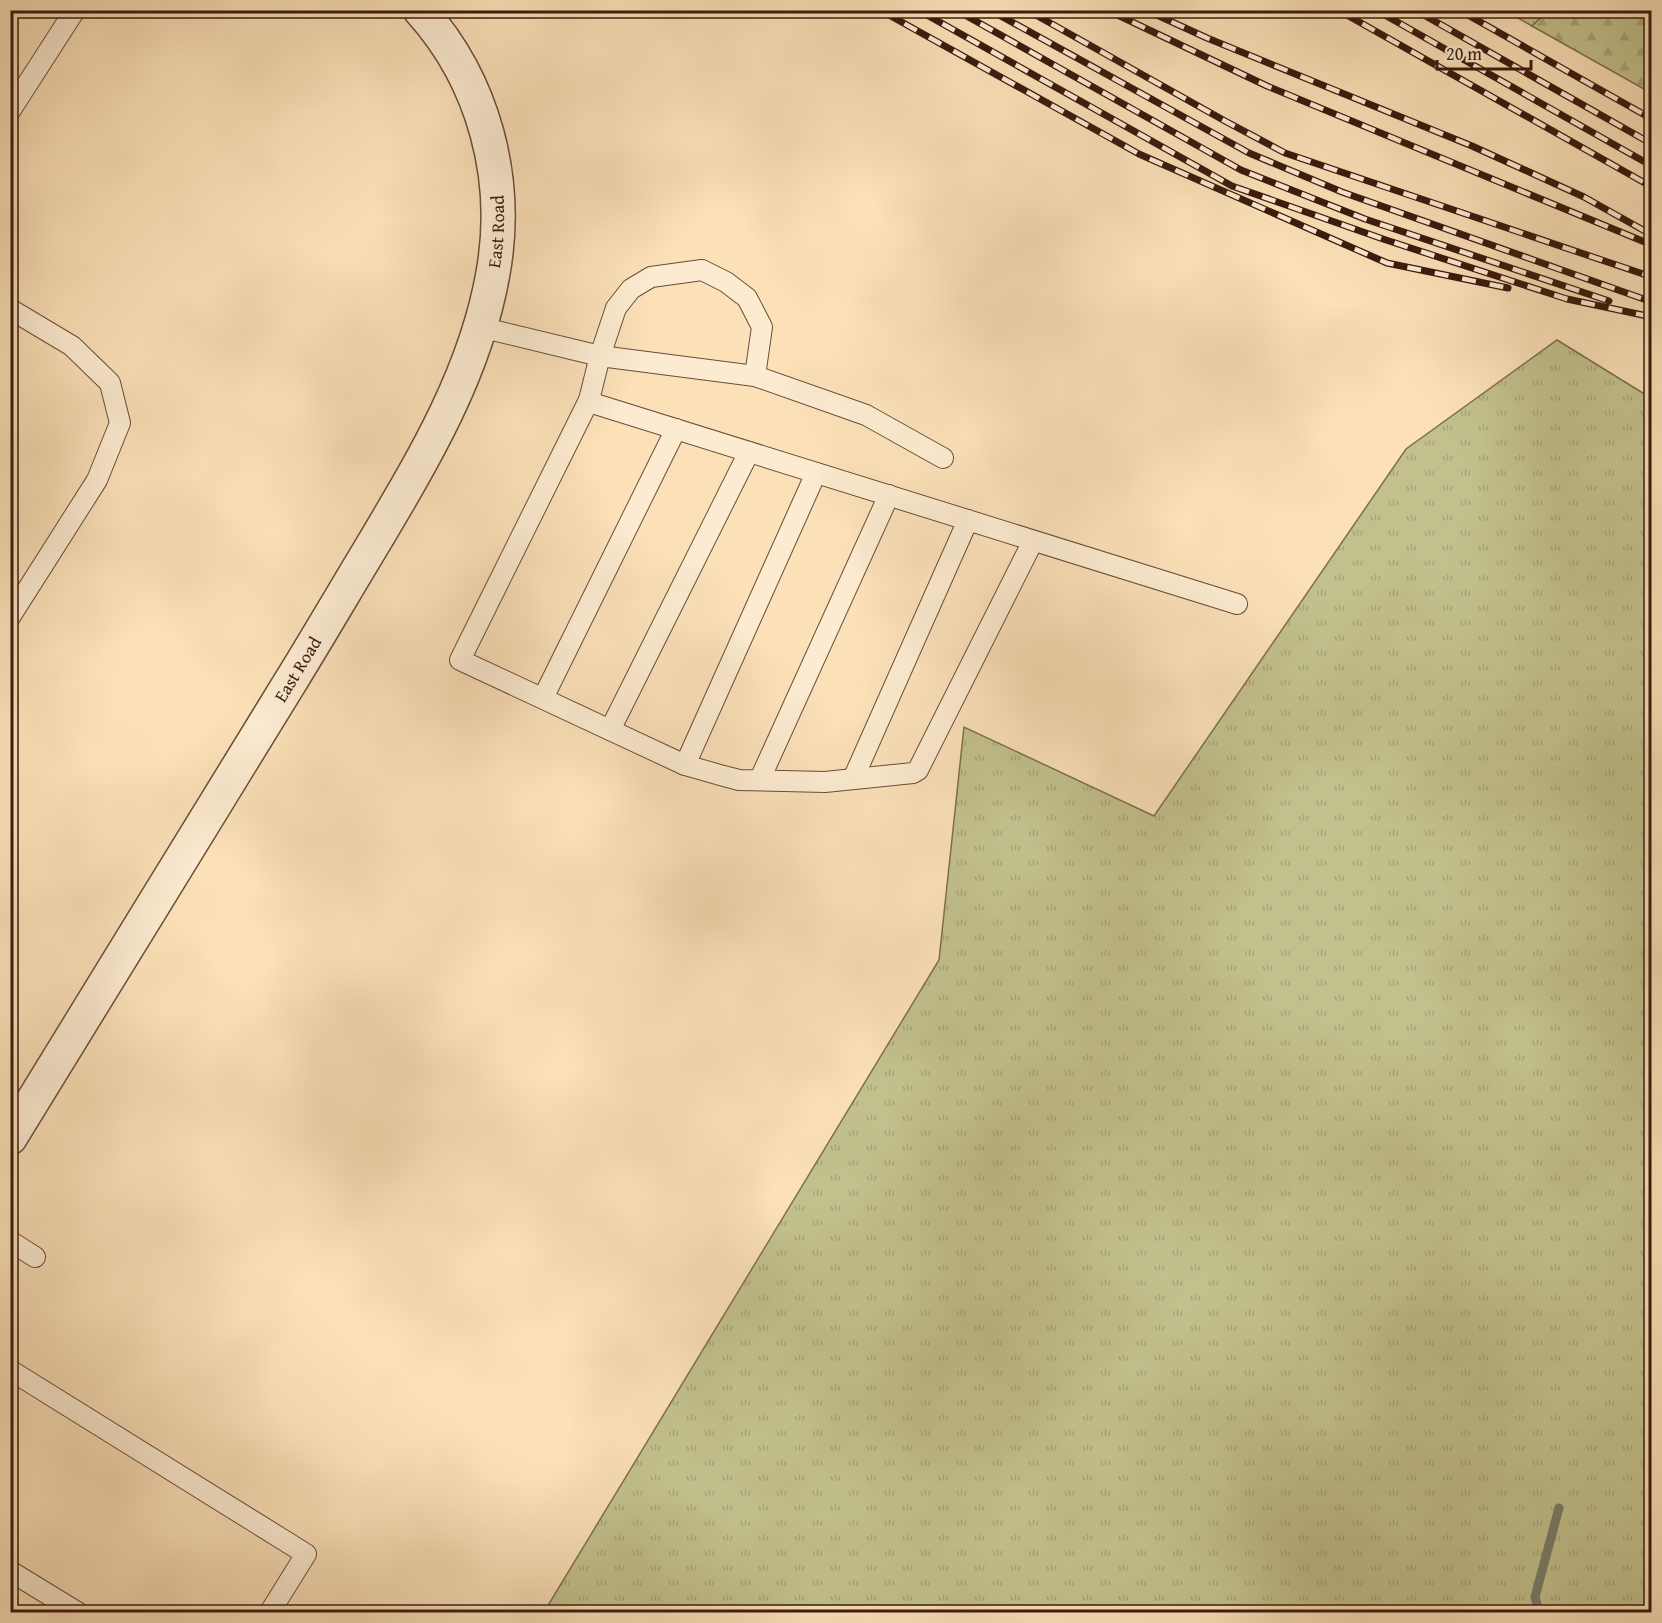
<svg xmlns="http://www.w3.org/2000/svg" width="1662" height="1623" viewBox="0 0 1662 1623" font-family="'Gentium Book Plus',serif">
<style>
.grass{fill:url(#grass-tufts);stroke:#7e6e4e;stroke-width:1.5}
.forest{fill:url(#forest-firs);stroke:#7e6e4e;stroke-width:1.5}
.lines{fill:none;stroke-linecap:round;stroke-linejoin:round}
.stream{stroke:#787d6b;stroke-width:9}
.lane-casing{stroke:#6b4c38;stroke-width:22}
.street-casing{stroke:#6b4c38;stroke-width:36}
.lane{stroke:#fcebd1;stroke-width:20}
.street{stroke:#fcebd1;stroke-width:33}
.rail-casing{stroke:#3b1b0e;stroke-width:7}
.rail{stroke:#fcebd1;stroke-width:4.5;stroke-dasharray:14;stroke-linecap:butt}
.labels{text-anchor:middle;stroke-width:4.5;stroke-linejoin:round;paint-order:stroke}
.street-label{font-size:18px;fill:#3b1b0e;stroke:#fcebd1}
</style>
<defs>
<pattern id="grass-tufts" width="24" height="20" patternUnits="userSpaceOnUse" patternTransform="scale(1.5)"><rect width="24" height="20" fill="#c2c18d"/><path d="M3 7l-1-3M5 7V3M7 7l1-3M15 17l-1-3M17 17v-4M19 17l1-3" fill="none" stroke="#a8a578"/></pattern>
<pattern id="forest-firs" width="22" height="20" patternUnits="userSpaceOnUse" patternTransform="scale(1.5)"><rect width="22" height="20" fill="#c2c18d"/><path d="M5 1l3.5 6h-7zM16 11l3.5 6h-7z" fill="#a8a578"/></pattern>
</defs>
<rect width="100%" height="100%" fill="#fbe0b8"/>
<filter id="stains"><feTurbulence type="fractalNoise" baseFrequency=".00333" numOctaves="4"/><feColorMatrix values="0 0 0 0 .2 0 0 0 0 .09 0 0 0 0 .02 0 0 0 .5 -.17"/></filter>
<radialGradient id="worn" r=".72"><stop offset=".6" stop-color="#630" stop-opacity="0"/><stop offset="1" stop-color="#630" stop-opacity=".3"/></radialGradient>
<!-- grass -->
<g class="grass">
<path d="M1506,11H1548L1532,26Z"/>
<path d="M1557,340L1651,398V1612H544L939,960L964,727L1154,816L1406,449Z"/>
</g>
<!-- forest -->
<path class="forest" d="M1548,11H1651V93L1532,26Z"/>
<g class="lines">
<!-- stream -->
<path class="stream" d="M1539,1612L1535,1597L1559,1508"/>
<!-- lane casing -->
<g class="lane-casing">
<g id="lane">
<path d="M10,111L75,10"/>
<path d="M10,309L72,346L110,383L120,423L97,480L10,617"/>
<path d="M480,327L600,356L755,376L866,415L943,458"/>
<path d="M755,376L762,327L747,298L726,282L702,270L651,277L631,289L616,308L600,356L589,400L592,403L1237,604"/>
<path d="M589,400L460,660L685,765L720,775L739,780L825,782L913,773L918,770L1033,541"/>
<path d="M543,698L676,429"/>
<path d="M610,730L749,452"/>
<path d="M685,765L816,473"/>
<path d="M760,779L889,495"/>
<path d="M853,779L968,520"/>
<path d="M10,1241L35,1257"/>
<path d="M10,1370L306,1554L270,1612"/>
<path d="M10,1571L77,1612"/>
</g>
</g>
<!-- street casing -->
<g class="street-casing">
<g id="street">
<path id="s1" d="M10,1138C103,987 196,835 289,684C318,637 346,589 375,541C425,457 476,371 493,273C510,179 484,81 420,10"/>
</g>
</g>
<!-- lane -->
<use href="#lane" class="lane"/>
<!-- street -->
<use href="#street" class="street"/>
<!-- rail casing -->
<g class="rail-casing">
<g id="rail">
<path d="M880,10L1139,154L1387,263L1508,288"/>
<path d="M918,10L1232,186L1383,239L1567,299L1652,317"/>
<path d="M956,10L1241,170L1365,219L1609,301"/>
<path d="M990,10L1249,153L1342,192L1652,302"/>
<path d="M1027,10L1225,121L1285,153L1652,277"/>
<path d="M1107,10L1267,86L1652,245"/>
<path d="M1146,10L1207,38L1472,146L1584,197L1652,235"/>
<path d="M1338,10L1652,187"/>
<path d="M1376,10L1652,166"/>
<path d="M1415,10L1652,144"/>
<path d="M1459,10L1652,119"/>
</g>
</g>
<!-- rail -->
<use href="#rail" class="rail"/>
</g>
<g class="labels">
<!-- street labels -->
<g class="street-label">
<text dy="6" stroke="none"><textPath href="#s1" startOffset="1036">East Road</textPath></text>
<text dy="6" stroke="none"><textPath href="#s1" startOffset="550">East Road</textPath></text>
</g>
</g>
<!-- margin -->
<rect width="1662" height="1623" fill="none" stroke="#fbe0b8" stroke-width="36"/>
<rect x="12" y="12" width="1638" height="1599" fill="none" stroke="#3b1b0e" stroke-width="3"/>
<rect x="18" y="18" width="1626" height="1587" fill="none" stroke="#3b1b0e" stroke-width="1.5"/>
<!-- scale -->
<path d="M1437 60v9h94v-9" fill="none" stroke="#3b1b0e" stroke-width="3"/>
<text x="1446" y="60" font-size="18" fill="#3b1b0e" stroke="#fcebd1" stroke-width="4.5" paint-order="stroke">20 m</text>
<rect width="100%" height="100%" filter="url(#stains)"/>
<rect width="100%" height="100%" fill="url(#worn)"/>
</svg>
